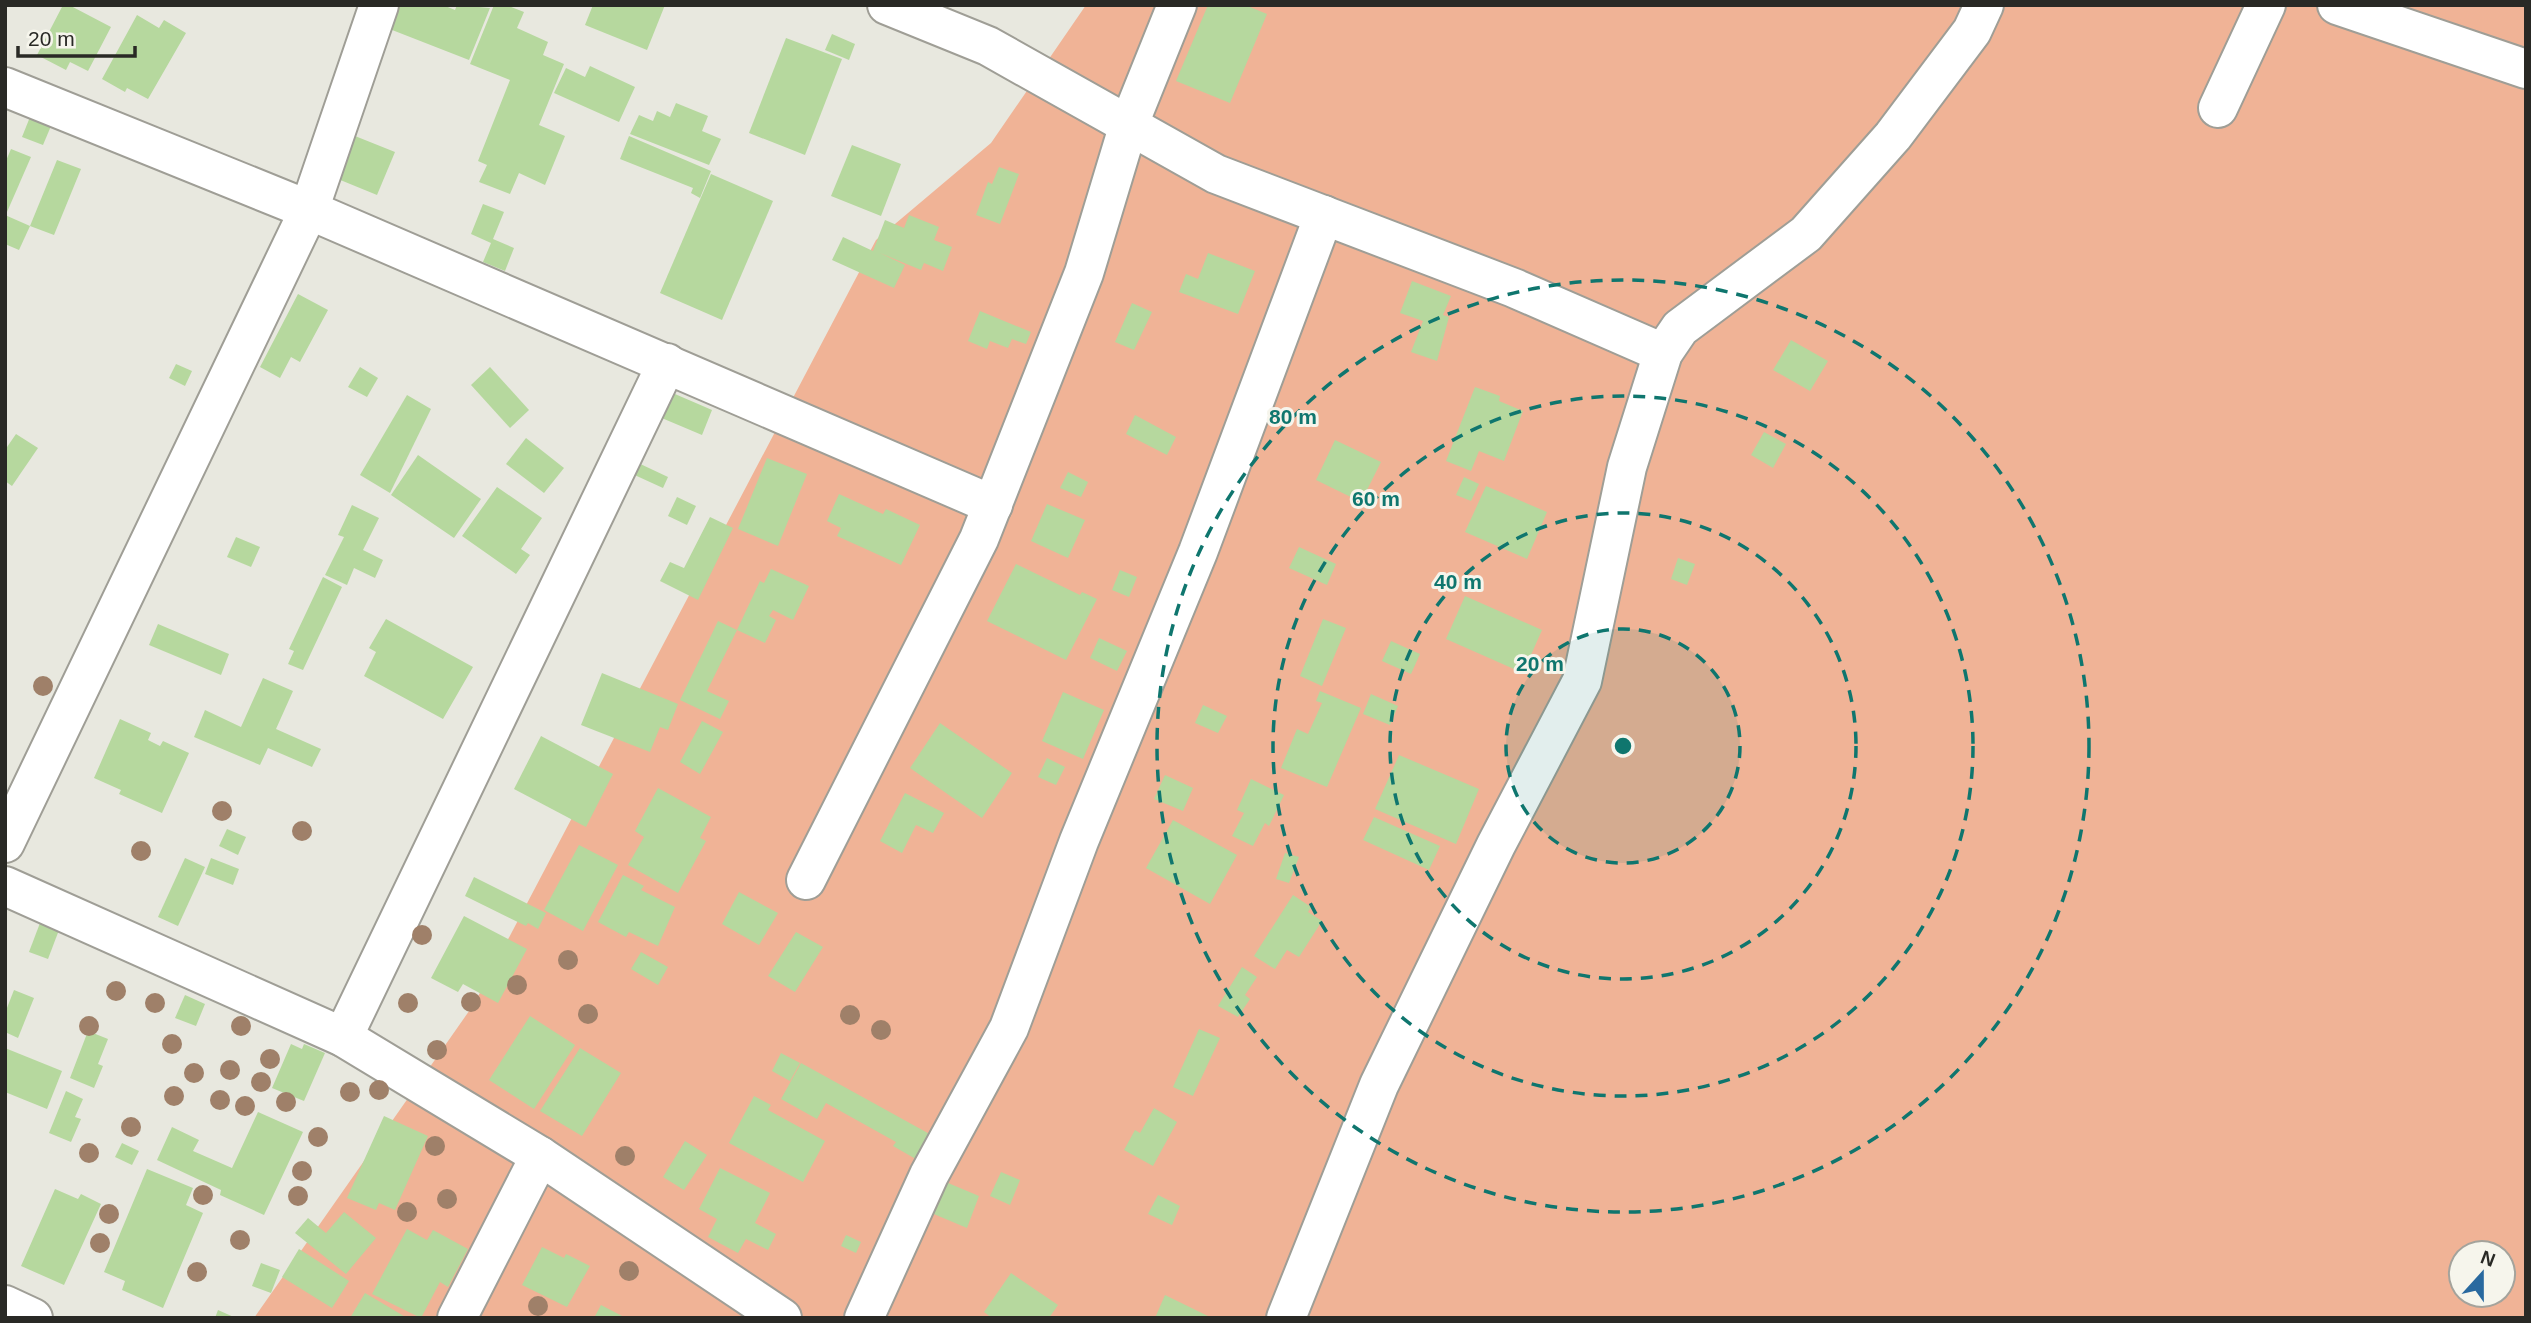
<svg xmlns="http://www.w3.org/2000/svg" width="2531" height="1323" viewBox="0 0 2531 1323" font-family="Helvetica,sans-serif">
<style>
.green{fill:#f0b396;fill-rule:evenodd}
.building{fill:#b6d89e}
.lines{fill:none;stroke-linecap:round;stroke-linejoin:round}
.minor-casing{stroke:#9f9e96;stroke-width:42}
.minor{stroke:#fff;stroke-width:38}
.tree{fill:#9f8069}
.ring{fill:none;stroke:#0f766e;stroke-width:3.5;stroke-dasharray:12 9}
.centre{fill:#0f766e;stroke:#f6f5ec;stroke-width:3.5}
.ring-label{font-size:21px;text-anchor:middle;font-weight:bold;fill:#0f766e;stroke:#f6f5ec;stroke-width:6;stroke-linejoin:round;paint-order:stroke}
</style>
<rect width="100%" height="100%" fill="#e8e8df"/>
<!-- green -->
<path class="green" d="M1086,5H2526V1318H254L474,1004L876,240L991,143ZM2461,1253H2503V1295H2461Z"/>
<!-- building -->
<g class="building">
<path d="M63,5H69L111,27L88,71L70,62L66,70L37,55Z"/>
<path d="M396,5H443L455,10L457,5L490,8L469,60L387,28Z"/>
<path d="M494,5H506L524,12L517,28L548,42L543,55L564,64L539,125L565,136L545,185L519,173L510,194L479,182L487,165L478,161L510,80L470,64Z"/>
<path d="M593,5H665L647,50L585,25Z"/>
<path d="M1208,5H1245L1267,14L1230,103L1176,81Z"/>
<path d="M137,15L159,28L164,20L186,33L148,99L127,88L125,92L102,79Z"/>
<path d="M832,34L855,44L849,60L825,50Z"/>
<path d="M786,38L842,59L805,155L749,133Z"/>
<path d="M590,66L635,87L619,122L554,93L566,68L585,77Z"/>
<path d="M676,103L708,116L702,131L721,139L709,165L630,134L639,115L653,121L657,111L670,117Z"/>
<path d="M30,117L51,126L43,145L22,137Z"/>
<path d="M350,134L395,152L377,195L333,177Z"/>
<path d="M629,136L711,171L700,198L691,193L693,188L620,159Z"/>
<path d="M852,145L901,164L881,216L831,196Z"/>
<path d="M11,149L31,157L7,212L5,163Z"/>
<path d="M57,160L81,169L54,235L30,226Z"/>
<path d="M999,167L1019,174L1000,224L976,215L988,182L992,184Z"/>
<path d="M711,174L773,201L722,320L660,293Z"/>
<path d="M483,204L504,212L493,239L514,248L505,271L483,262L491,243L471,234Z"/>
<path d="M5,215L30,226L19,250L5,244Z"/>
<path d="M909,215L939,227L934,240L952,247L943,271L924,263L921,270L880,253L905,265L894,288L832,260L843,237L873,251L885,220L904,228Z"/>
<path d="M1208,253L1255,271L1238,314L1179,292L1186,274L1198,279Z"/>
<path d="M1412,281L1451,296L1443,315L1449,317L1437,361L1411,352L1423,321L1400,313Z"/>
<path d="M298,294L328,310L300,362L291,357L280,378L260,367Z"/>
<path d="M1132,303L1152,312L1134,350L1115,342Z"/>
<path d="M980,311L1031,332L1026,344L1012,339L1008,348L990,341L987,349L968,341Z"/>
<path d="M1791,340L1828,361L1810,391L1773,370Z"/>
<path d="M176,364L192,371L185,386L169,378Z"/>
<path d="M360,367L378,378L367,397L348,387Z"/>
<path d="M490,367L529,410L510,428L471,385Z"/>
<path d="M1475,387L1500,396L1499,401L1523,411L1504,461L1479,451L1471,471L1446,461Z"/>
<path d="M668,391L712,410L702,435L657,416Z"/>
<path d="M407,395L431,409L390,493L360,475Z"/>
<path d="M1135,415L1176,437L1167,455L1126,434Z"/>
<path d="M1764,432L1786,444L1773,468L1751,455Z"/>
<path d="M16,434L38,448L12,486L5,481V450Z"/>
<path d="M526,438L564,468L544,493L506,464Z"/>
<path d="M1335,440L1381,462L1361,502L1316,480Z"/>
<path d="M418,455L481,499L454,538L391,495Z"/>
<path d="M767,458L807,474L778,546L738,529Z"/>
<path d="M634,461L668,477L663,488L628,472Z"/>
<path d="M1068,472L1088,482L1081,497L1060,488Z"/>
<path d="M1464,477L1479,484L1471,501L1456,495Z"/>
<path d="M1486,486L1547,512L1527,559L1465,532Z"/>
<path d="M497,487L542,518L521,549L530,555L516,574L462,536Z"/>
<path d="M839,494L883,514L886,509L920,525L901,565L837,536L841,528L827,521Z"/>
<path d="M677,497L696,506L687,525L668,516Z"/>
<path d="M1047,504L1085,520L1068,558L1031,541Z"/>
<path d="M352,505L379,518L363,550L383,560L375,578L354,568L347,585L325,575L344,537L338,535Z"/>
<path d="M710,517L733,528L698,600L660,581L670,562L684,568Z"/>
<path d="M236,537L260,547L251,567L227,557Z"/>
<path d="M1299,547L1336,564L1327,585L1289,568Z"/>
<path d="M1678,558L1695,564L1687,585L1671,579Z"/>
<path d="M1016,564L1080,595L1082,592L1097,599L1066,660L987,621Z"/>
<path d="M771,569L809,586L793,620L773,610L769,616L776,620L765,643L737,630L707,691L729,701L720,719L680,700L718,621L737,630L760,581L764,583Z"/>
<path d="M1120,570L1137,577L1129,597L1112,590Z"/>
<path d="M323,577L342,587L303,670L288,664L294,651L289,649Z"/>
<path d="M1465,596L1542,630L1523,673L1446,639Z"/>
<path d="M386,619L473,667L443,719L364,676L376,652L369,648Z"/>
<path d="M1323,619L1346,628L1322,686L1300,676Z"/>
<path d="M158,624L229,654L221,675L149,645Z"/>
<path d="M1099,638L1127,651L1117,671L1090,658Z"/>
<path d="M1391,641L1420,654L1411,674L1382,661Z"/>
<path d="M602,673L678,704L668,730L660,727L650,752L581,725Z"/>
<path d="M263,678L293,691L276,729L321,749L312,767L268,748L260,765L194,737L205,710L241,727Z"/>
<path d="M1320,691L1361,708L1327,787L1281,768L1297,729L1308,734L1322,703L1316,701Z"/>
<path d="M1063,692L1104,710L1083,759L1042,741Z"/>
<path d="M1371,694L1398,706L1390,725L1363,714Z"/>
<path d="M1203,705L1227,716L1218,733L1195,723Z"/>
<path d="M120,719L151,733L148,740L160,746L163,741L189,753L162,813L119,794L121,790L94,778Z"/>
<path d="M702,721L723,732L700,774L680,762Z"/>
<path d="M940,723L1012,773L982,818L910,768Z"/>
<path d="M541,736L613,774L586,827L514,789Z"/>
<path d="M1399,755L1479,789L1456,844L1375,809Z"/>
<path d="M1047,758L1065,767L1056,785L1038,777Z"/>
<path d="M1165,775L1193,788L1183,811L1154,799Z"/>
<path d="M1251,779L1284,795L1269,826L1265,823L1253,846L1232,836L1244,813L1237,810Z"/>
<path d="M658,788L711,817L700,838L706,841L678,893L628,865L644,837L635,831Z"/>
<path d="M905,793L944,813L933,833L916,825L902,853L880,841Z"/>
<path d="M1374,817L1440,846L1429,870L1363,840Z"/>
<path d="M1173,820L1237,855L1210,904L1146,868Z"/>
<path d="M227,829L246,837L238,855L219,846Z"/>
<path d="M579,845L618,865L583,931L544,910Z"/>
<path d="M1285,853L1299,857L1289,883L1276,879Z"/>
<path d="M185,858L205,867L178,926L158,917Z"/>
<path d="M211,858L239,869L233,885L205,874Z"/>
<path d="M623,875L644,886L641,890L675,907L658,946L629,932L626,937L598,922Z"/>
<path d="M474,877L546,913L538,929L528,923L526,926L465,896Z"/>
<path d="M739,892L778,913L759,945L722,924Z"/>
<path d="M1293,895L1311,907L1308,912L1322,921L1299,957L1287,950L1275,969L1254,956Z"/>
<path d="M464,916L527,949L498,1003L463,984L458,992L431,978Z"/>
<path d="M40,923L59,930L48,959L29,952Z"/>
<path d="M796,932L823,947L795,992L768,976Z"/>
<path d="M641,952L668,967L658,985L631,969Z"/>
<path d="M1242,967L1257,977L1245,995L1250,999L1238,1017L1218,1006Z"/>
<path d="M14,990L34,998L18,1038L5,1032V1013Z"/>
<path d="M185,995L205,1004L196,1026L175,1018Z"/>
<path d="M530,1016L575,1045L534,1109L489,1080Z"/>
<path d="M1199,1029L1220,1038L1193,1096L1173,1087Z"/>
<path d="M88,1031L108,1039L98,1064L103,1066L94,1088L70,1078Z"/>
<path d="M291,1044L302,1049L304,1044L325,1053L304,1101L272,1088Z"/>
<path d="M5,1048L62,1071L47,1109L5,1092Z"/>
<path d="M580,1048L621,1073L582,1136L540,1111Z"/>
<path d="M781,1053L800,1063L790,1081L772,1071Z"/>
<path d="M801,1063L935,1137L921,1162L893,1146L896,1142L826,1103L817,1119L781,1099Z"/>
<path d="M66,1091L83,1099L75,1117L81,1119L71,1142L49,1133Z"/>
<path d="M754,1096L771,1105L768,1110L825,1141L803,1182L729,1143Z"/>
<path d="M1154,1108L1177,1122L1153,1166L1124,1150L1135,1130L1140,1133Z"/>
<path d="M258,1112L303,1132L264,1215L220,1195L221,1190L157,1160L172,1127L199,1140L193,1151L232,1168Z"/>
<path d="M384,1116L428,1136L395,1210L379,1203L376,1210L347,1198Z"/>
<path d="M685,1141L707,1155L684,1190L663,1177Z"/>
<path d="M122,1143L139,1151L132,1165L115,1157Z"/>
<path d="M720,1168L770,1193L755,1223L776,1234L768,1250L746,1239L738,1253L708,1237L717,1219L699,1209Z"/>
<path d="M147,1169L193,1188L186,1205L203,1213L163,1308L122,1290L125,1281L104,1272Z"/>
<path d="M1001,1172L1020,1180L1010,1205L990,1196Z"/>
<path d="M941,1180L979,1196L967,1228L929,1212Z"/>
<path d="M55,1189L78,1199L81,1194L101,1204L64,1285L21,1266Z"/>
<path d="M1158,1195L1180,1206L1172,1225L1148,1214Z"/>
<path d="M344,1212L376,1238L346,1274L295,1233L308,1218L326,1233Z"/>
<path d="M407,1229L427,1240L433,1230L468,1249L448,1287L440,1282L421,1318L372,1294Z"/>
<path d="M846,1235L861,1242L856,1253L841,1246Z"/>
<path d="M542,1247L564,1258L566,1254L590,1266L567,1307L522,1285Z"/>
<path d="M299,1249L349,1281L332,1308L282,1277Z"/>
<path d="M261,1263L280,1270L271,1293L252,1286Z"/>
<path d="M1011,1273L1058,1305L1049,1318H992L984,1312Z"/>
<path d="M365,1293L387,1306L407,1318H350Z"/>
<path d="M1165,1295L1212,1318H1155Z"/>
<path d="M601,1305L626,1318H594Z"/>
<path d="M218,1310L236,1318H215Z"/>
</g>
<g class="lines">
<!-- minor casing -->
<g class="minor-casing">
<g id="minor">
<path d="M887,5L988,46L1216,174L1514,288L1663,353"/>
<path d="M2337,5L2526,69"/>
<path d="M5,87L309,210L379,5"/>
<path d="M2218,108L2266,5"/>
<path d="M5,843L309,210L993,505"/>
<path d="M806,880L979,539L1084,273L1129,124L1177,5"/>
<path d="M5,886L343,1037L540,1156L782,1318"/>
<path d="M343,1037L667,363"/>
<path d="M5,1305L33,1318"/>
<path d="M457,1318L540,1156"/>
<path d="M864,1318L929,1175L1009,1028L1079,841L1198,552L1324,215"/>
<path d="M1286,1318L1379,1085L1496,845L1582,681L1627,467L1663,353L1680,328L1806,234L1893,136L1972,31L1984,5"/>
</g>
</g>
<!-- minor -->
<use href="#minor" class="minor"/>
</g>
<!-- trees -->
<g class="tree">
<circle cx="43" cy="686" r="10"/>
<circle cx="222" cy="811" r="10"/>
<circle cx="302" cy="831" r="10"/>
<circle cx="141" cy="851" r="10"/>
<circle cx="422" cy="935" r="10"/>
<circle cx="568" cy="960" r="10"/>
<circle cx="517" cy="985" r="10"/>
<circle cx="116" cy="991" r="10"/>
<circle cx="471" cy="1002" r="10"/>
<circle cx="155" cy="1003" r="10"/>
<circle cx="408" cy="1003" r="10"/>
<circle cx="588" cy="1014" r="10"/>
<circle cx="850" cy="1015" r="10"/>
<circle cx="89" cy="1026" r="10"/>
<circle cx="241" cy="1026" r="10"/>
<circle cx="881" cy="1030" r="10"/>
<circle cx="172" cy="1044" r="10"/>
<circle cx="437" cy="1050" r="10"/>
<circle cx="270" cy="1059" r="10"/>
<circle cx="230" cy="1070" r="10"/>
<circle cx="194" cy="1073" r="10"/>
<circle cx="261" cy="1082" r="10"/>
<circle cx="379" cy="1090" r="10"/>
<circle cx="350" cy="1092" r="10"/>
<circle cx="174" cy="1096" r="10"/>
<circle cx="220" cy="1100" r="10"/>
<circle cx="286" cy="1102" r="10"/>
<circle cx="245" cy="1106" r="10"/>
<circle cx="131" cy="1127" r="10"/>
<circle cx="318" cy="1137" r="10"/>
<circle cx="435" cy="1146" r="10"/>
<circle cx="89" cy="1153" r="10"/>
<circle cx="625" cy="1156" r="10"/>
<circle cx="302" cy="1171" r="10"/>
<circle cx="203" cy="1195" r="10"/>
<circle cx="298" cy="1196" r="10"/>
<circle cx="447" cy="1199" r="10"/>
<circle cx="407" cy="1212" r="10"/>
<circle cx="109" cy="1214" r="10"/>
<circle cx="240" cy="1240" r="10"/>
<circle cx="100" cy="1243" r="10"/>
<circle cx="629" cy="1271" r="10"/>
<circle cx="197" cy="1272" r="10"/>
<circle cx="538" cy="1306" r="10"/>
</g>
<!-- distance rings -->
<circle cx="1623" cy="746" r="117" fill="#0f766e" fill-opacity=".12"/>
<g class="ring">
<circle cx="1623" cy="746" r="117"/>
<circle cx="1623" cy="746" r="233"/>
<circle cx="1623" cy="746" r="350"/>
<circle cx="1623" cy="746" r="466"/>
</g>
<circle cx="1623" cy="746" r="10" class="centre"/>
<g class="ring-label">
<text x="1293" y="424">80 m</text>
<text x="1376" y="506">60 m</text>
<text x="1458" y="589">40 m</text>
<text x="1540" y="671">20 m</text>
</g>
<!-- border -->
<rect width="2531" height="1323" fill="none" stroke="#292925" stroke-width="14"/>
<!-- north arrow -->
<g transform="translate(2482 1274) rotate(21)"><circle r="33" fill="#f6f5ec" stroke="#a4a39c" stroke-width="2"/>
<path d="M0-5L12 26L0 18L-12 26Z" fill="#29699f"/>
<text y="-10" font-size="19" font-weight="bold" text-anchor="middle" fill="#292925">N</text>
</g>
<!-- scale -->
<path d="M18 46v10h117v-10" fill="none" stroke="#292925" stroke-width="3.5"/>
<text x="28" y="46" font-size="21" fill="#292925" stroke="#f6f5ec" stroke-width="5" paint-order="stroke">20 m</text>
</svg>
